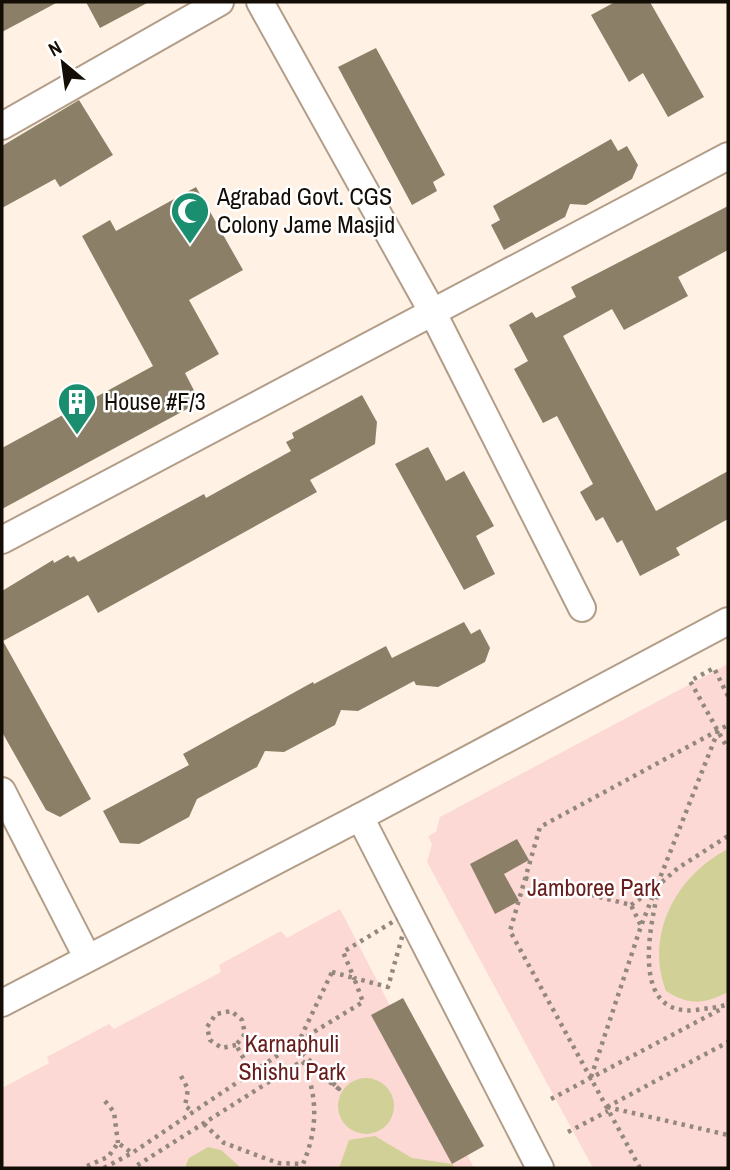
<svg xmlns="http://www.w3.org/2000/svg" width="730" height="1170" viewBox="0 0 730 1170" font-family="'Archivo Narrow',sans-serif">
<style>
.green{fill:#fdd9d5}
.water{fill:#d1d096}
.building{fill:#8b8067}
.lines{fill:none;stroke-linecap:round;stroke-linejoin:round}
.minor-casing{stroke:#b29d88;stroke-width:30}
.path{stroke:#93887e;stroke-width:4.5;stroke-dasharray:3.5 5;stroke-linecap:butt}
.minor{stroke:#fff;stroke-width:26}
.labels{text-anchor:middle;stroke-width:5;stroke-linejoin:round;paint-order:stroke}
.poi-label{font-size:24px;fill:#140d06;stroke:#fff;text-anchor:start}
.park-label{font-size:24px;fill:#671d1c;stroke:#fff}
</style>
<rect width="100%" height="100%" fill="#fff1e4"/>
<!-- green -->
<g class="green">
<path d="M728,664V1168H593L427,862L432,844L428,836L436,832L440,817Z"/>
<path d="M340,909L474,1168H2V1088L49,1063L47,1057L109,1024L114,1029L221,972L219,965L281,931L287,938Z"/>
</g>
<!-- water -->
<g class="water">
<path d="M728,849V992C705,1004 689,1006 666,991C644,934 677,875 728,849Z"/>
<circle cx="366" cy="1106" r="28"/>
<path d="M375,1136L412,1158L452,1164L455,1168H339L349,1140Z"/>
<path d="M208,1147L221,1150L241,1168H185L189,1158Z"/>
</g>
<!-- building -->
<g class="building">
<path d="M2,2H58L2,32Z"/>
<path d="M86,2H149L100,28Z"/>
<path d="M615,2H650L704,97L668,117L643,73L629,82L591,15Z"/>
<path d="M376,48L445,175L433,182L437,191L412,205L338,67Z"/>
<path d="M79,100L113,155L60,187L55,179L2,208V146Z"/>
<path d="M611,139L618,151L627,146L638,165L632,179L586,205L570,204L565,217L504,250L491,225L500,220L493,206Z"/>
<path d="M196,187L243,270L189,300L219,354L185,373L200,402L2,509V448L153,366L82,236L110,220L116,231Z"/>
<path d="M728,206V250L678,277L688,296L624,330L612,309L563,336L656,511L728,471V519L676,548L680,555L640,576L622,540L617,543L603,517L596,521L580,492L593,484L557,416L543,423L514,369L528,361L509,325L532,312L536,318L576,297L571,287Z"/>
<path d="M362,395L377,422L375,444L310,480L317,492L98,613L88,595L3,641L91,799L60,817L46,810L2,732V591L53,560L54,563L68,555L70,558L74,556L78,562L204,494L206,498L291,451L286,442L294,438L292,433Z"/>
<path d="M428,447L446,481L464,471L494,526L476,536L495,574L464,590L395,464Z"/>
<path d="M464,622L471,634L480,629L490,648L485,662L438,687L416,685L414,681L358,711L341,710L335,725L284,752L265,751L257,767L197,799L189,817L139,844L120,843L103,811L189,765L183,754L313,682L314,684L386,646L392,658Z"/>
<path d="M517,839L529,860L504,874L519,901L495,914L470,864Z"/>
<path d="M403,998L484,1146L452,1164L371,1015Z"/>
</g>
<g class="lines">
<!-- minor casing -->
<g class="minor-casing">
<g id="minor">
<path d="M260,2L433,313L582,608"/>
<path d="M2,126L220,2"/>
<path d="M2,540L728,156"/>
<path d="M2,791L87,957"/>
<path d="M360,817L540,1168"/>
<path d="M2,1003L360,817L728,621"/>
</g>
</g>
<!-- path -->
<g class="path">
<path d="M728,696L714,668L690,681L728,749"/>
<path d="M525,878L631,905L641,926"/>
<path d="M662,882L678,868L728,836"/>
<path d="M657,896C649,932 632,1017 696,1010C707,1008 718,1008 728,1004"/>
<path d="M631,905L658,886"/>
<path d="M409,912L388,987L354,978L343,952Z"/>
<path d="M332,972L354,978L363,1002L299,1041Z"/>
<path d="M236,1045L222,1048L210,1040L207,1027L216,1014L231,1011L242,1020L245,1034L236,1045L252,1073"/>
<path d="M181,1076L188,1089L185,1106L194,1112"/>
<path d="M591,1077L641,926L718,731"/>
<path d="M551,1099L723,1008"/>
<path d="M105,1101L114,1112L118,1143"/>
<path d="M607,1107L728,1042"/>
<path d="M607,1107L728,1135"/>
<path d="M204,1124L224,1143L278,1163L303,1164C318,1128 318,1098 303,1061"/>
<path d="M568,1132L608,1111"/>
<path d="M87,1166L108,1157L118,1143L132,1153"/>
<path d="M104,1168L132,1153L299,1041V1050L339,1089L302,1061L133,1168"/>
<path d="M640,1168L510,931L540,827L728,725"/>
</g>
<!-- minor -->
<use href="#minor" class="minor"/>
</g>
<!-- icons -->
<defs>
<g id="mosque-pin" transform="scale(2.0125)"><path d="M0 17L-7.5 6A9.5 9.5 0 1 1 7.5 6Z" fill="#1b8e70" stroke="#fff"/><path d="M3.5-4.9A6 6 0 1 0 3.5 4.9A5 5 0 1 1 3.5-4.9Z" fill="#fff"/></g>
<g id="building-pin" transform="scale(2.0125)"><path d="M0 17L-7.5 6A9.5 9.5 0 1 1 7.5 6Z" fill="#1b8e70" stroke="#fff"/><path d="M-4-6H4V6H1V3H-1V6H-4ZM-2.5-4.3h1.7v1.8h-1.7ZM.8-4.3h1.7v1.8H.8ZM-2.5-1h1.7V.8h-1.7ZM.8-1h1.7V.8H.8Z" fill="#fff"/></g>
</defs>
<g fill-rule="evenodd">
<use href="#mosque-pin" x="190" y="211"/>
<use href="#building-pin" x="77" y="402"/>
</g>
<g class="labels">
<!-- poi labels -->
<g class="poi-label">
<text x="217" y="205">Agrabad Govt. CGS<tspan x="217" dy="28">Colony Jame Masjid</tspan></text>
<text x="104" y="410">House #F/3</text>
</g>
<!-- park labels -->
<g class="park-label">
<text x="594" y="896">Jamboree Park</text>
<text x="292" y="1052">Karnaphuli<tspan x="292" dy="28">Shishu Park</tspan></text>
</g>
</g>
<!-- border -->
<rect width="730" height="1170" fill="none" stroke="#140d06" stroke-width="7"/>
<!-- north arrow -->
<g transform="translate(63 63) rotate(331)" stroke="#ffffff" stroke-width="5" paint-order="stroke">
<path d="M0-5L12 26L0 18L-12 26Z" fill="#140d06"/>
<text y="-10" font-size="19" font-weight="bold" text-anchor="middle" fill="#140d06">N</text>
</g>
</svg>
